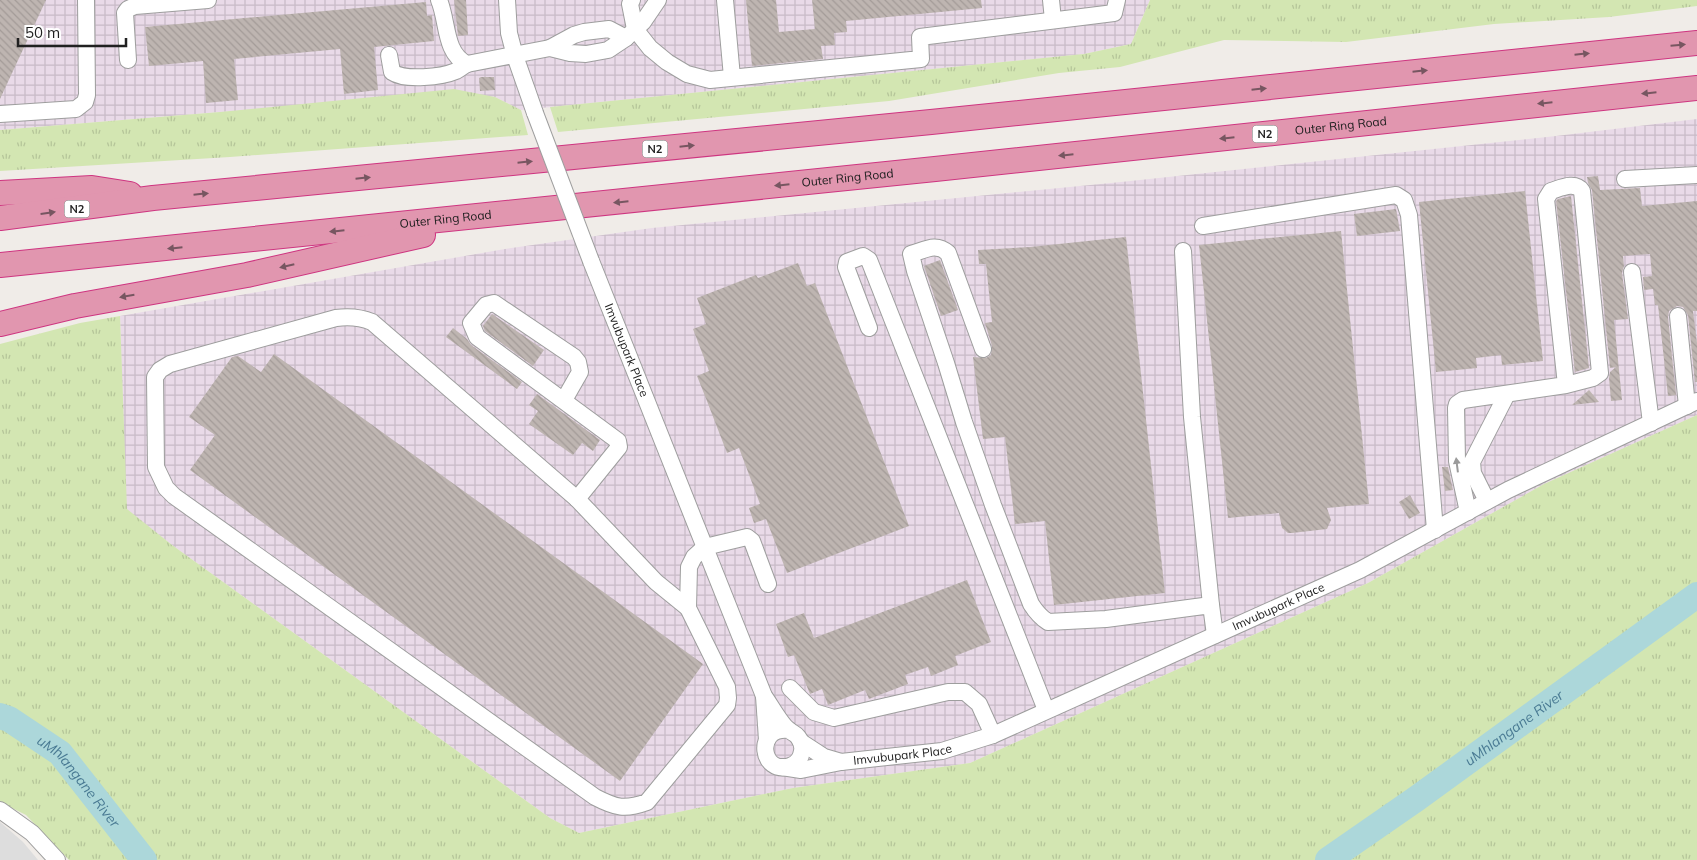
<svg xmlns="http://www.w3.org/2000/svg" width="1697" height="860" viewBox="0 0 1697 860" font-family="Mulish,sans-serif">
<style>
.industrial{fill:url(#industrial-grid)}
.grass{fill:url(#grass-tufts)}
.parking{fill:#ddd}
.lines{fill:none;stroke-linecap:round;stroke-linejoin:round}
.river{stroke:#acd7da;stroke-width:26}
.building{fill:url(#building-back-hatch)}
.minor-casing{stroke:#9e9e9e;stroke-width:18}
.highway-casing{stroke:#ce3580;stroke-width:26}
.minor{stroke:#fff;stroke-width:16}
.highway{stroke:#e196af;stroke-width:24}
.minor-bridge-casing{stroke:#9e9e9e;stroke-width:18;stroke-linecap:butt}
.minor-bridge{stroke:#fff;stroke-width:16}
.oneway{fill:#775661}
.oneway2{fill:#9b9b9b}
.labels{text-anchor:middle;stroke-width:4;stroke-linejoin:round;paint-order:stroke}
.shield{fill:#fff;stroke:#646464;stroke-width:1}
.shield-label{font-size:11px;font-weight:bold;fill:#212121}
.street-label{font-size:12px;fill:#212121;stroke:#fff}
.water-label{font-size:14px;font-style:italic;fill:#497a93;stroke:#fff}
</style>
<defs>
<pattern id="industrial-grid" width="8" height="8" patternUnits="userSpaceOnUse" patternTransform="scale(1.25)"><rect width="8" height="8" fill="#e9dae8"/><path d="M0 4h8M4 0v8" fill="none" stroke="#c8bbc7"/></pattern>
<pattern id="grass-tufts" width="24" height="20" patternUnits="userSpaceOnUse" patternTransform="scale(1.25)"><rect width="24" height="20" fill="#d3e6b2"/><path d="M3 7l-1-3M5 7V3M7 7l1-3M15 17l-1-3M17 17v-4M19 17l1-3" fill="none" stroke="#b5c599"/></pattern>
<pattern id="building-back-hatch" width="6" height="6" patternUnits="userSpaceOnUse" patternTransform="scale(1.25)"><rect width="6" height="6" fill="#beb5b1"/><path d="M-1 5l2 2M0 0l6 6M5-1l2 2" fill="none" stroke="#a39b98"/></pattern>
</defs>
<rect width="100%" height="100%" fill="#f0ece8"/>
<!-- industrial -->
<g class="industrial">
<path d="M0,0H1150L1131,44L1084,54L521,110L495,97L220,112L0,130Z"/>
<path d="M1697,119V415L1544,484L1368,583L970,763L793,788L579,833L550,818L172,545L126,509L120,316L505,249L652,228L1121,182L1556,136Z"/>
</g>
<!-- grass -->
<g class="grass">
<path d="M1150,0H1697V6L1609,17L1494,24L1346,42L1224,40L1120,67L1059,73L889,101L558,132L550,107L1084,54L1131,44Z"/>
<path d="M454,89L495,97L521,110L528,135L230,157L0,171V130L220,112Z"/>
<path d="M120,316L127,509L172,545L550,818L579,833L793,788L970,763L1368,583L1544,484L1697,415V860H69L26,815L0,802V344L80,323Z"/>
</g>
<!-- parking -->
<path class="parking" d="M0,822L23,842L38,860H0Z"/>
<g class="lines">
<!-- river -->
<g class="river">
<path id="s1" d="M0,716L9,719L60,753L144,860"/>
<path id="s2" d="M1328,860L1416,799L1697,595"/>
</g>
</g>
<!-- building -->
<g class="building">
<path d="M0,0H46L0,99Z"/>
<path d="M454,0H466L468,35L458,36Z"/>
<path d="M746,0H776L779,32L815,29L812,0H981L982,8L846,21L847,32L834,33L835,45L821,46L823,59L752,66Z"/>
<path d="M426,2L427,16L432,15L434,41L374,47L378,90L344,94L340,49L234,59L238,100L206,103L203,61L149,66L145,27Z"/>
<path d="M481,77H494L495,90L480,91L479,78Z"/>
<path d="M1598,176L1600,190L1640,188L1642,206L1697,201V311H1693L1697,343V382H1695L1688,315L1683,307L1677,306L1669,311L1668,317L1676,395L1668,396L1658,305H1655L1653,289L1644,290L1643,277L1652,276L1650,254L1623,256L1624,266L1622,273L1628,319L1614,320L1622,400L1611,401L1609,378L1610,372L1616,367L1610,368L1592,190L1588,183L1587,177Z"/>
<path d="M1525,191L1543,361L1502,365L1501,355L1476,358L1477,368L1436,372L1419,202Z"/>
<path d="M1571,196L1589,368L1575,372L1556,201L1558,199Z"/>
<path d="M1396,209L1400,231L1357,236L1354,214Z"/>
<path d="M1341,231L1369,504L1327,508L1331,520L1327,529L1292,533H1288L1282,528L1279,513L1228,518L1199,245Z"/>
<path d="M1126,237L1165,593L1054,605L1045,521L1015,524L1005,437L983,439L973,357L986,358L991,355L992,346L985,323L992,322L986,264H979L978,250L1030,247Z"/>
<path d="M940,260L958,310L941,316L924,266Z"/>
<path d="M798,263L807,286L815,283L909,526L787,573L766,519L754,523L749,508L760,504L739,448L727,453L705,396L697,376L709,371L693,329L706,324L697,298L756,275L758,278Z"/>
<path d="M492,314L544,350L533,366L485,331L483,326Z"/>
<path d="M453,328L467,339L471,345L522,382L517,389L446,337Z"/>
<path d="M274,354L703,664L620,781L190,470L215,435L189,417L232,357L238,356L261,372Z"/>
<path d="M1589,390L1599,402L1572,405Z"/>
<path d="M537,394L600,440L593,451L582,443L573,455L529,424L538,411L529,405Z"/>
<path d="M1442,467H1448L1453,490L1445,491Z"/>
<path d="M1410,495L1420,513L1409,519L1399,502Z"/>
<path d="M967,580L991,642L955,656L958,665L931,676L928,667L905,675L908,684L869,699L865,690L828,705L822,689L810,694L794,655L788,657L776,624L804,613L814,638Z"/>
</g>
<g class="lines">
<!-- minor casing -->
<g class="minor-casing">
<g id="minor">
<path d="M439,0C448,21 444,53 467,64L550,48L570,53L586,54L608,50L626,38L643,22L658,0"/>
<path d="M507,0L509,33L515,56L535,113"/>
<path d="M632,0L630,4L635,29L650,48L667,62L687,74L710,80L921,59L920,37L1114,13L1117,0"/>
<path d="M725,0L732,77"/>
<path d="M1051,0L1053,20"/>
<path d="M550,48L574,35L584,32L609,29L626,38"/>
<path d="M389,55L392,72C405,81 442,77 456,71C460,69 463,66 467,64"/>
<path d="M128,60L125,13L128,9L135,6L208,0"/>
<path d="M0,114L76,109L85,102L87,95L86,0"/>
<path d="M1625,179L1697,175"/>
<path d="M1203,226L1396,195L1404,200L1409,215L1435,530"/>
<path d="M1183,251L1192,417L1211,605"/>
<path id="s3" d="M591,261L764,696C770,704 781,725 789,730C792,733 795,733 798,737C801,741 803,746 802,751C801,758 797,764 790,766C761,776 754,727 788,730"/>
<path d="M1632,272L1651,423"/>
<path d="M1678,316L1687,406"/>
<path d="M869,328L846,267L847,262L863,256L869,260L1046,710"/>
<path d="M983,349L948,253C936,242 925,250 911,254L915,271L946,363L964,422L993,505L1031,604C1036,612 1040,617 1048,622L1106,619L1211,605L1215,635"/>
<path d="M564,400L580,372L578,362L574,357L494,303L486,305L471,323L477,337L618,441L619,447L577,499L372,322C360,317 350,316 336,318L170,364L160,370L155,377L156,467L166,488L174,496L595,797C616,808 625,810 647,802L727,705L728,698L727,687L688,608L689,567L694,557L705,547L747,537L752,541L768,584"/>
<path d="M577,499L656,582L688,608"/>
<path d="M1487,501L1473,473L1472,462L1507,394"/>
<path d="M1468,512L1457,461L1456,408L1457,404L1463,400L1566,385L1546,199L1551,191C1561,188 1575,181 1582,191L1600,373L1593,378L1566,385"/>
<path d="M790,688L814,712L834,718L948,692H965L979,704L993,735"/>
<path d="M764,696L767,740"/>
<path d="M801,742L824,757L841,762"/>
<path id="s4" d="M782,767L801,770L841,762L942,751L993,735L1360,570L1508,490L1697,401"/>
<path d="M0,810L32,833L57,860"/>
</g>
</g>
<!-- highway casing -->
<g class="highway-casing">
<g id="highway">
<path d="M0,193L92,188L130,194"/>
<path d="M0,218L153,198L931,122L1697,43"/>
<path id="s5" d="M0,265L935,169L1697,88"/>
<path d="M0,324L75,306L247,275L423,235"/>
</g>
</g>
<!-- minor -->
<use href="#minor" class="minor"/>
<!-- highway -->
<use href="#highway" class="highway"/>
<!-- minor-bridge casing -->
<g class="minor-bridge-casing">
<path id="minor-bridge" d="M535,113L591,261"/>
</g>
<!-- minor-bridge -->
<use href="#minor-bridge" class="minor-bridge"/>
</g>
<!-- one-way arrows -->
<defs><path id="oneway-solid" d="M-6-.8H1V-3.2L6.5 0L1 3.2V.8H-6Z" transform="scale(1.25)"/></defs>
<g class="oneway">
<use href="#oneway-solid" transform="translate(1678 45) rotate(-5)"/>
<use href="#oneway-solid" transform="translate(1582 54) rotate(-6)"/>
<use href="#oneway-solid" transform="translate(1420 71) rotate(-6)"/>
<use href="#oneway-solid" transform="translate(1259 89) rotate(-6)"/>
<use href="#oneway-solid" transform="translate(1649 93) rotate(174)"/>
<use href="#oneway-solid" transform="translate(1545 103) rotate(174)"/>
<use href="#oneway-solid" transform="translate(1227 138) rotate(174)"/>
<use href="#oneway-solid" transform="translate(687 146) rotate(-6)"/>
<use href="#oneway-solid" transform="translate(1066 155) rotate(174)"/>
<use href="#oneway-solid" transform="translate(525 162) rotate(-6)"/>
<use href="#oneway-solid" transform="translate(363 178) rotate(-6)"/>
<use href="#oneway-solid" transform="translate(782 185) rotate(174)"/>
<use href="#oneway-solid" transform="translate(201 194) rotate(-6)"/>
<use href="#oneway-solid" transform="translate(621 202) rotate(174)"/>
<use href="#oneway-solid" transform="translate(48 213) rotate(-8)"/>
<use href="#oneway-solid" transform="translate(337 231) rotate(174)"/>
<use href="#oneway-solid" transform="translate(175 248) rotate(174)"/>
<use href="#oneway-solid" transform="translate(287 266) rotate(167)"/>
<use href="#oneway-solid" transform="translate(127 296) rotate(170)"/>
</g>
<use class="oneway2" href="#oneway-solid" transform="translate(1457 465) rotate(-97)"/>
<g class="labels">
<!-- shield labels -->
<g class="shield">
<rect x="1252.5" y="125.5" width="25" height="17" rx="4"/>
<rect x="642.5" y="140.5" width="25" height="17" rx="4"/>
<rect x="64.5" y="200.5" width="25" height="17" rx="4"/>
</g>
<g class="shield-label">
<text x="1265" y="138">N2</text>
<text x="655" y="153">N2</text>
<text x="77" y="213">N2</text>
</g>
<!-- street labels -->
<g class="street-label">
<text dy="4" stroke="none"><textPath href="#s5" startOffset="1348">Outer Ring Road</textPath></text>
<text dy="4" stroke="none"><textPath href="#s5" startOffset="852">Outer Ring Road</textPath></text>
<text dy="4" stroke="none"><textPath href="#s5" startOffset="448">Outer Ring Road</textPath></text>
<text dy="4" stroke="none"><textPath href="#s3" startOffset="96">Imvubupark Place</textPath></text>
<text dy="4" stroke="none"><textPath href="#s4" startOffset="528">Imvubupark Place</textPath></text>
<text dy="4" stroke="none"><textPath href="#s4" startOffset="122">Imvubupark Place</textPath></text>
</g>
<!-- water labels -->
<g class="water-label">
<text dy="5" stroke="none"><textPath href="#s2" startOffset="228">uMhlangane River</textPath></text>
<text dy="5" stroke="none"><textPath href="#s1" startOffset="104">uMhlangane River</textPath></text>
</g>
</g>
<!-- scale -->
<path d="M18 38v8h108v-8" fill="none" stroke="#212121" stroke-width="2.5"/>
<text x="25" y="38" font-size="15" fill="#212121" stroke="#ffffff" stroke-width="4" paint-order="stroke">50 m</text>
</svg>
